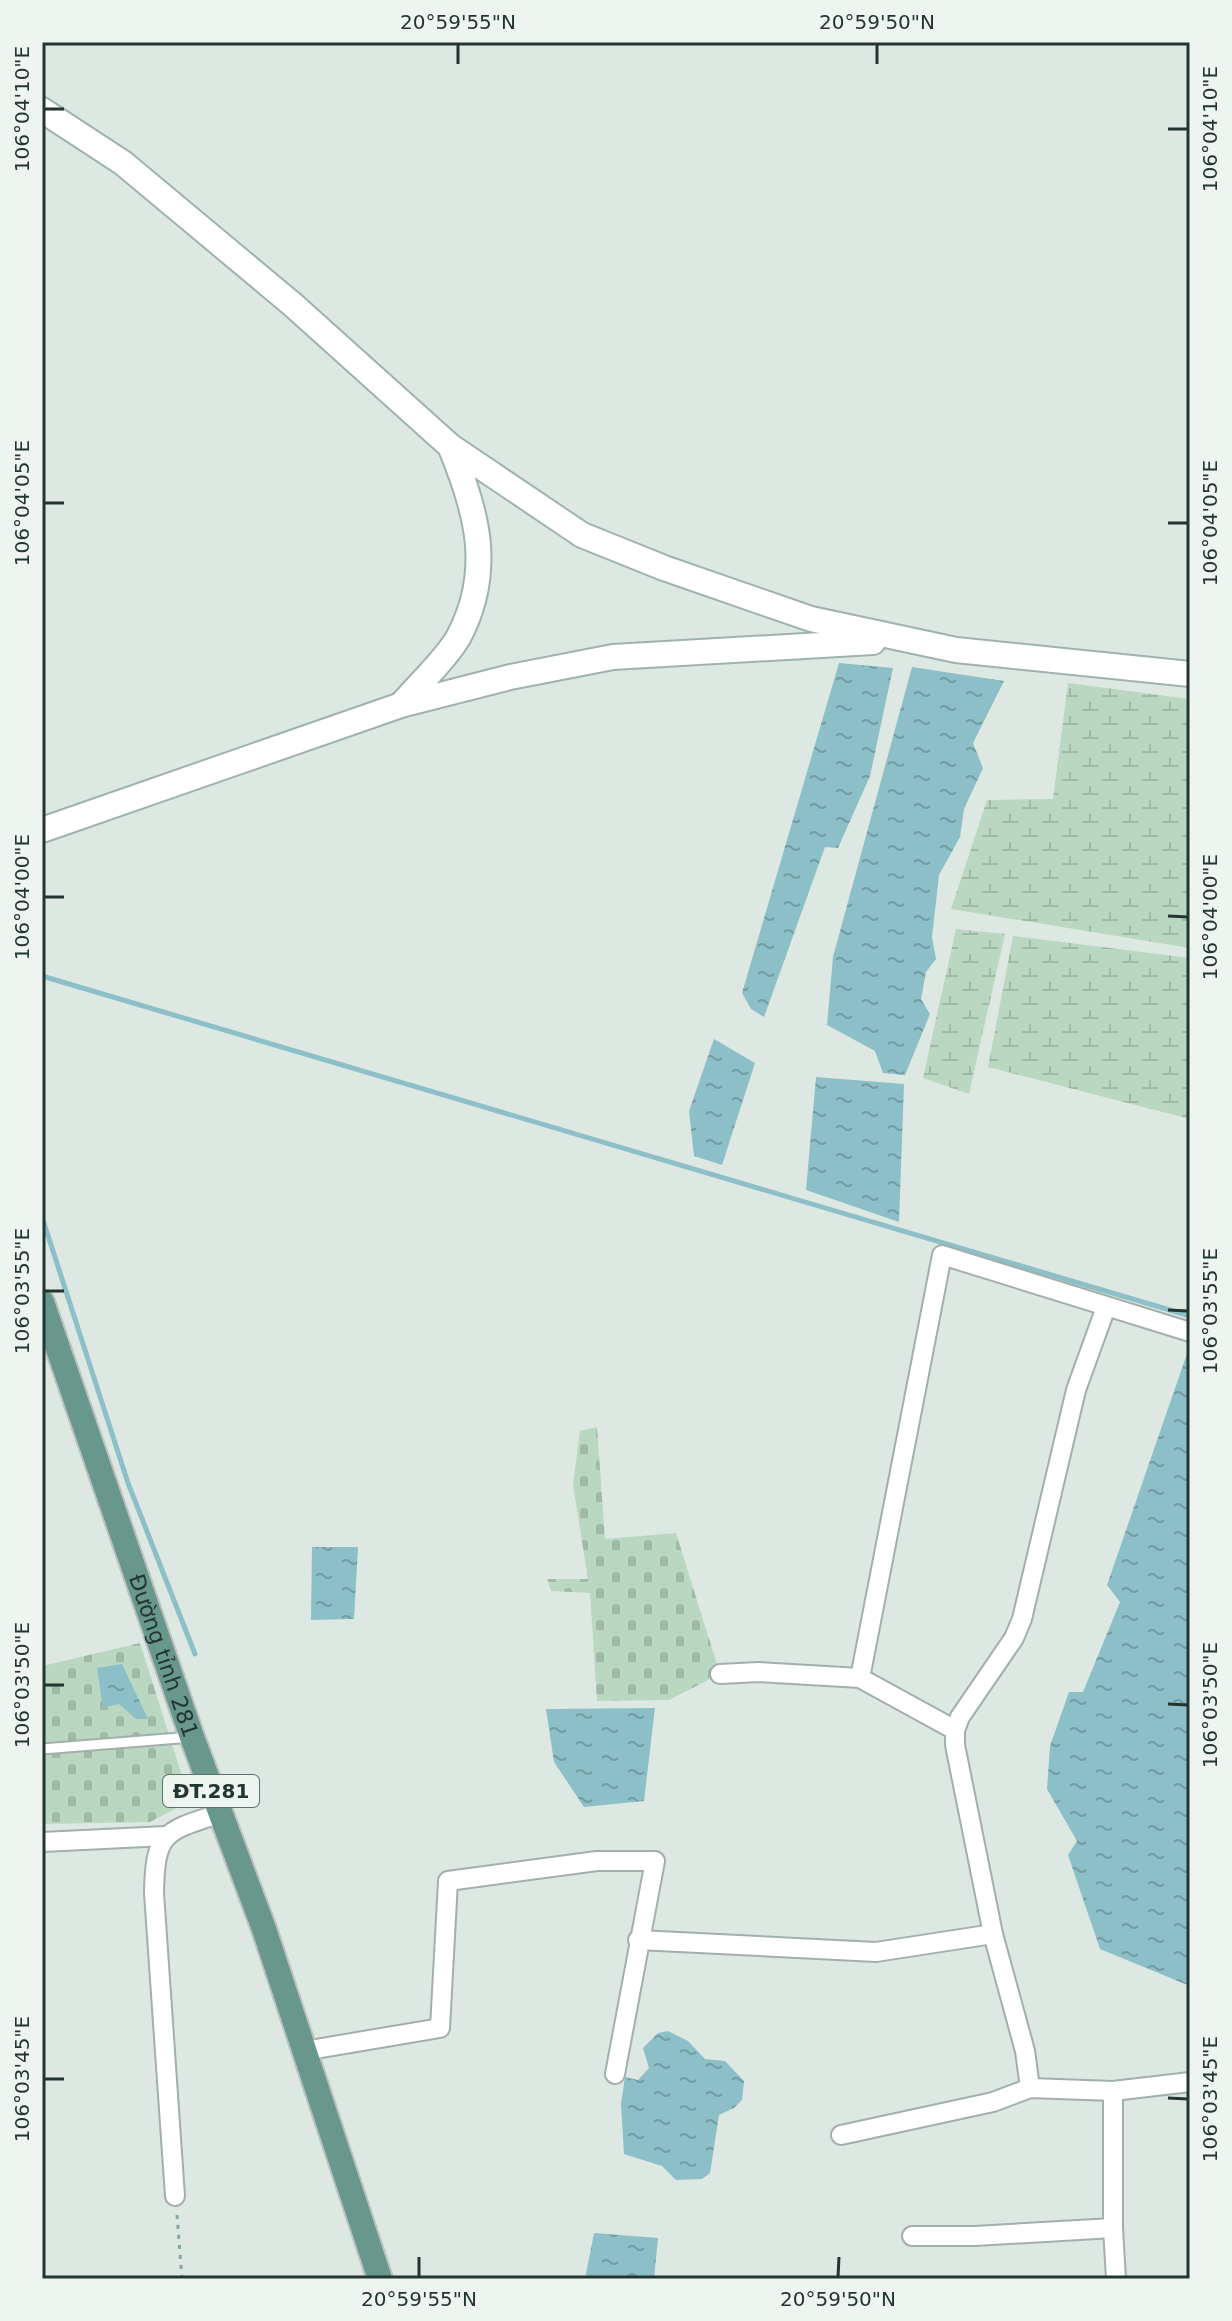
<svg xmlns="http://www.w3.org/2000/svg" width="1232" height="2321" viewBox="0 0 1232 2321" font-family="'DejaVu Sans',sans-serif">
<style>
.wetland{fill:url(#wetland-marsh)}
.cemetery{fill:url(#cemetery-stones)}
.water{fill:url(#water-ripples)}
.lines{fill:none;stroke-linecap:round;stroke-linejoin:round}
.stream{stroke:#8cbfc7;stroke-width:5}
.service-casing{stroke:#a2afaa;stroke-width:13}
.minor-casing{stroke:#a2afaa;stroke-width:22}
.secondary-casing{stroke:#9fb2ab;stroke-width:28}
.primary-casing{stroke:#bdc2c1;stroke-width:28}
.path{stroke:#82a89b;stroke-width:3;stroke-dasharray:4 6;stroke-linecap:butt}
.service{stroke:#fff;stroke-width:9}
.minor{stroke:#fff;stroke-width:18}
.secondary{stroke:#fff;stroke-width:24}
.primary{stroke:#68988b;stroke-width:24}
.ticks{fill:none;stroke:#223530;stroke-width:3}
.labels{text-anchor:middle;stroke-width:6;stroke-linejoin:round;paint-order:stroke}
.shield{fill:#eef5f1;stroke:#5f6f6a;stroke-width:2}
.shield-label{font-size:20px;font-weight:bold;fill:#223530}
.street-label{font-size:22px;fill:#223530;stroke:#eef5f1}
.neatline{fill:none;stroke:#223530;stroke-width:3}
.ticks-label{font-size:20px;text-anchor:middle;fill:#223530}
</style>
<defs>
<pattern id="wetland-marsh" width="20" height="14" patternUnits="userSpaceOnUse" patternTransform="scale(2)"><rect width="20" height="14" fill="#b9d7c1"/><path d="M1 5h8M5 5V1M11 12h8M15 12V8" fill="none" stroke="#9fb9a6"/></pattern>
<pattern id="cemetery-stones" width="16" height="16" patternUnits="userSpaceOnUse" patternTransform="scale(2)"><rect width="16" height="16" fill="#b9d7c1"/><path d="M2 7V4a2 2 0 0 1 4 0v3zM10 15v-3a2 2 0 0 1 4 0v3z" fill="#9fb9a6"/></pattern>
<pattern id="water-ripples" width="26" height="14" patternUnits="userSpaceOnUse" patternTransform="scale(2)"><rect width="26" height="14" fill="#8cbfc7"/><path d="M2 4q2-2 4 0t4 0M15 11q2-2 4 0t4 0" fill="none" stroke="#729ca2"/></pattern>
</defs>
<rect width="100%" height="100%" fill="#dee8e3"/>
<!-- wetland -->
<g class="wetland">
<path d="M1068,683L1190,699V948L951,909L987,800L1053,799Z"/>
<path d="M956,929L1005,934L969,1094L923,1078Z"/>
<path d="M1013,936L1190,958V1119L988,1067Z"/>
</g>
<!-- cemetery -->
<g class="cemetery">
<path d="M597,1427L605,1539L676,1533L720,1674L669,1700L597,1701L590,1593L551,1591L547,1579H588L573,1485L580,1431Z"/>
<path d="M140,1643L190,1801L150,1822L42,1824V1666Z"/>
</g>
<!-- water -->
<g class="water">
<path d="M839,663L893,668L870,776L838,848L825,847L764,1017L751,1009L742,993Z"/>
<path d="M912,667L1004,681L973,743L983,768L964,809L960,837L939,875L932,937L936,959L926,972L921,999L930,1014L905,1075L883,1073L875,1051L827,1025L833,957Z"/>
<path d="M714,1039L755,1063L722,1165L694,1156L689,1111Z"/>
<path d="M816,1077L904,1084L899,1222L806,1190Z"/>
<path d="M1190,1345V1986L1100,1949L1068,1855L1077,1841L1047,1789L1050,1746L1069,1692H1083L1120,1602L1107,1585Z"/>
<path d="M312,1547H358L354,1619L311,1620Z"/>
<path d="M122,1664L148,1719H136L119,1704L103,1708L97,1668Z"/>
<path d="M655,1708L644,1801L584,1807L554,1762L546,1709Z"/>
<path d="M668,2031L688,2041L705,2059L725,2061L744,2081L742,2100L734,2108L719,2115L710,2173L702,2179L676,2180L662,2166L624,2154L621,2104L625,2077L638,2080L649,2068L643,2048L658,2033Z"/>
<path d="M594,2233L658,2238L654,2279H585Z"/>
</g>
<g class="lines">
<!-- stream -->
<g class="stream">
<path d="M42,976L1190,1316"/>
<path d="M42,1217L128,1483L195,1654"/>
</g>
<!-- service casing -->
<g class="service-casing">
<path id="service" d="M42,1749L192,1737"/>
</g>
<!-- minor casing -->
<g class="minor-casing">
<g id="minor">
<path d="M720,1674L759,1672L860,1678L955,1730"/>
<path d="M860,1678L942,1255L1190,1332"/>
<path d="M42,1842L166,1836"/>
<path d="M638,1940L876,1952L993,1934"/>
<path d="M304,2051L440,2028L448,1881L597,1861H655L615,2074"/>
<path d="M1030,2088L1025,2051L993,1934L955,1745V1730L960,1717L1014,1638L1022,1619L1076,1390L1106,1307"/>
<path d="M1113,2091V2228L1116,2279"/>
<path d="M841,2135L993,2102L1030,2088L1113,2091L1190,2082"/>
<path d="M175,2196L154,1893C155,1833 164,1831 219,1814"/>
<path d="M912,2236H975L1113,2228"/>
</g>
</g>
<!-- secondary casing -->
<g class="secondary-casing">
<g id="secondary">
<path d="M42,110L123,163L292,304L450,446L582,535L664,568L811,619L956,650L1190,674"/>
<path d="M401,705C418,685 445,660 458,638C494,571 477,511 450,446"/>
<path d="M42,830L401,705L510,677L613,657L873,642"/>
</g>
</g>
<!-- primary casing -->
<g class="primary-casing">
<g id="primary">
<path id="s1" d="M42,1302L192,1737L264,1929L380,2279"/>
</g>
</g>
<!-- path -->
<path class="path" d="M177,2215L182,2279"/>
<!-- service -->
<use href="#service" class="service"/>
<!-- minor -->
<use href="#minor" class="minor"/>
<!-- secondary -->
<use href="#secondary" class="secondary"/>
<!-- primary -->
<use href="#primary" class="primary"/>
</g>
<!-- ticks -->
<path class="ticks" d="M458,64V44M877,64V44M44,109H64M1168,129H1188M44,503H64M1168,523H1188M44,897H64M1168,916L1188,917M44,1291H64M1168,1310L1188,1311M44,1685H64M1168,1704L1188,1705M44,2079H64M1168,2098L1188,2099M419,2277V2257M838,2277L839,2257"/>
<g class="labels">
<!-- shield labels -->
<rect class="shield" x="163" y="1775" width="96" height="32" rx="6"/>
<g class="shield-label">
<text x="211" y="1798">ĐT.281</text>
</g>
<!-- street labels -->
<g class="street-label">
<text dy="8" stroke="none"><textPath href="#s1" startOffset="374">Đường tỉnh 281</textPath></text>
</g>
</g>
<!-- border -->
<rect width="1232" height="2321" fill="none" stroke="#eef5f1" stroke-width="88"/>
<rect x="44" y="44" width="1144" height="2233" class="neatline"/>
<g class="ticks-label">
<text x="458" y="29">20°59'55"N</text>
<text x="877" y="29">20°59'50"N</text>
<text transform="translate(22 109) rotate(-90)" y="7">106°04'10"E</text>
<text transform="translate(1210 129) rotate(-90)" y="7">106°04'10"E</text>
<text transform="translate(22 503) rotate(-90)" y="7">106°04'05"E</text>
<text transform="translate(1210 523) rotate(-90)" y="7">106°04'05"E</text>
<text transform="translate(22 897) rotate(-90)" y="7">106°04'00"E</text>
<text transform="translate(1210 917) rotate(-90)" y="7">106°04'00"E</text>
<text transform="translate(22 1291) rotate(-90)" y="7">106°03'55"E</text>
<text transform="translate(1210 1311) rotate(-90)" y="7">106°03'55"E</text>
<text transform="translate(22 1685) rotate(-90)" y="7">106°03'50"E</text>
<text transform="translate(1210 1705) rotate(-90)" y="7">106°03'50"E</text>
<text transform="translate(22 2079) rotate(-90)" y="7">106°03'45"E</text>
<text transform="translate(1210 2099) rotate(-90)" y="7">106°03'45"E</text>
<text x="419" y="2306">20°59'55"N</text>
<text x="838" y="2306">20°59'50"N</text>
</g>
</svg>
